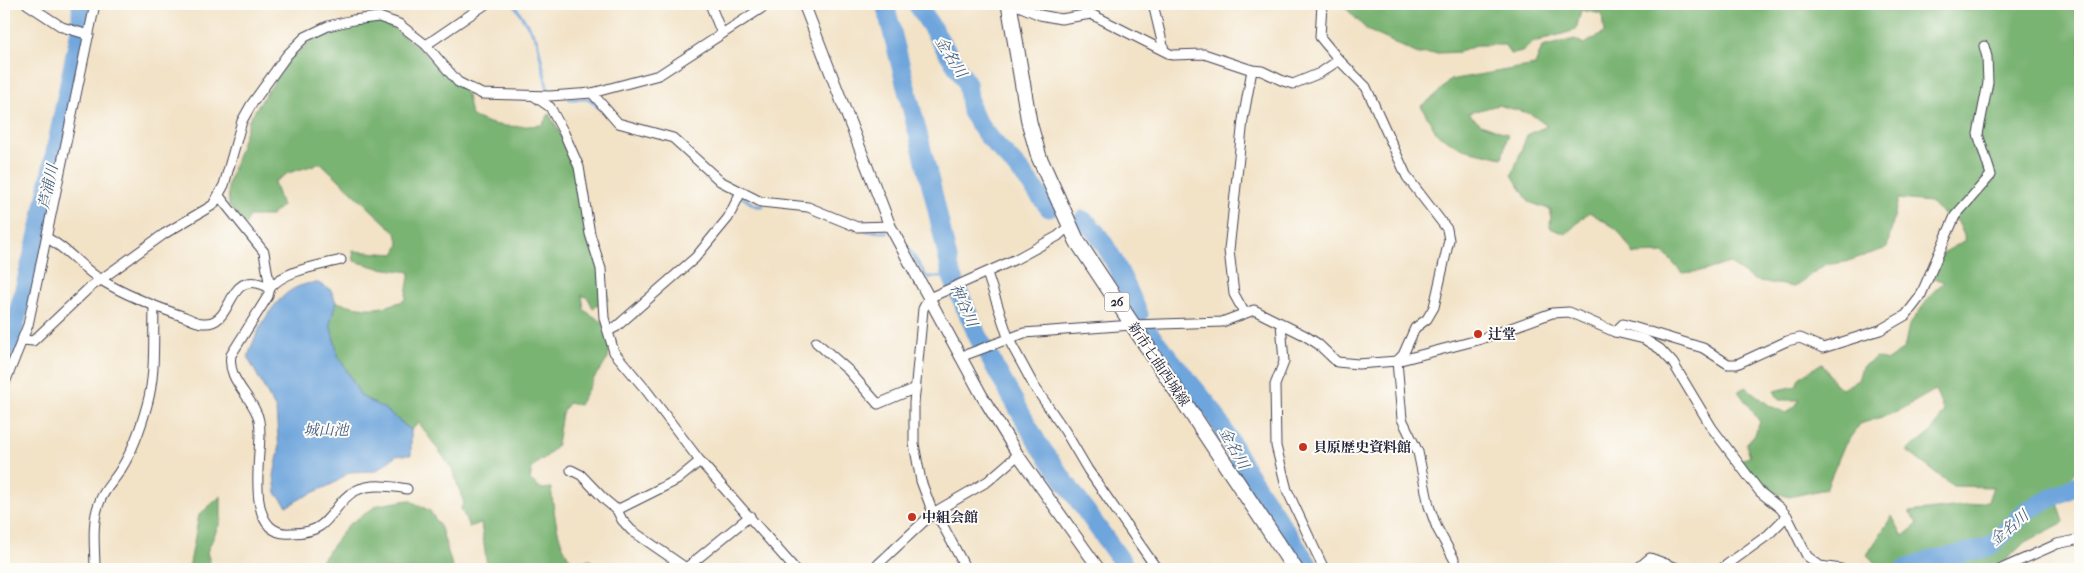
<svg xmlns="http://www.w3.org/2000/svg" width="2084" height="573" viewBox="0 0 2084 573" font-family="'IM FELL French Canon','Noto Serif JP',serif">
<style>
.forest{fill:#7ab473;stroke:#4e6b57}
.water{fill:#6ea5dc;stroke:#48648c}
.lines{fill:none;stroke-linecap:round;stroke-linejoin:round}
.stream{stroke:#6ea5dc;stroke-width:3}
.river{stroke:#6ea5dc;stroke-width:19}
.minor-casing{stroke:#413f50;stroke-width:11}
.tertiary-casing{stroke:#413f50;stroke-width:13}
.primary-casing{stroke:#413f50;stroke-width:17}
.minor{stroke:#fff;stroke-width:9}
.tertiary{stroke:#fff;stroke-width:11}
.primary{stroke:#fff;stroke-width:15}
.poi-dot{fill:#c8321e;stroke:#fdfcf7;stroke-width:2}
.labels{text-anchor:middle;stroke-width:4;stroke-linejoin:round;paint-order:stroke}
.shield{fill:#fdfcf7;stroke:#646373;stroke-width:1}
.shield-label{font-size:12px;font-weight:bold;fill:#22223b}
.poi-label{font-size:14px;font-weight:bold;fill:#22223b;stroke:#fdfcf7;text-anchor:start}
.street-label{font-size:14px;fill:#22223b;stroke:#fdfcf7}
.water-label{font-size:15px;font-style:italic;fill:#445d83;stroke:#fdfcf7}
</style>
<rect width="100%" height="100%" fill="#fdfcf7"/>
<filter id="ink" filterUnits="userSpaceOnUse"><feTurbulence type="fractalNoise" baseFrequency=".02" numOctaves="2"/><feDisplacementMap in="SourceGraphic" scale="10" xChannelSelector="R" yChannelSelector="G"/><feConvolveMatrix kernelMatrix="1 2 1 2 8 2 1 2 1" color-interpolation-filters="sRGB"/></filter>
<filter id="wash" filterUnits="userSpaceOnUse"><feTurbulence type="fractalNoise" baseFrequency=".0096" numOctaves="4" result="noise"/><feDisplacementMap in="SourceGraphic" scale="20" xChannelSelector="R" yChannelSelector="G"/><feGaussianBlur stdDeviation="1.12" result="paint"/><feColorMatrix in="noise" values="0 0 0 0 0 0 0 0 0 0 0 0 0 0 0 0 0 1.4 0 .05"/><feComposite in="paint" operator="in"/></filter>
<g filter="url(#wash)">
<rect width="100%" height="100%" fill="#f2e2c6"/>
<!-- forest -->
<g class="forest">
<path d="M1342,4H2080V468L2055,494L2064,522L2024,543L2002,564L1992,569H1959L1928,564L1909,565L1901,569H1882L1867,555L1892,516L1903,536L1918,524L1909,512L1971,505L1988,501L1993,487L1953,486L1907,451L1931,432L1944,412L1935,390L1897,412L1860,424L1844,446L1826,489L1789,497L1761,488L1739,460L1750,457L1746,444L1755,434L1760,422L1738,391L1746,387L1770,406L1787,413L1796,405L1799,400H1779L1774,391L1796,386L1799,378L1822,363L1835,384L1842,389L1858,380L1862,367L1876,357L1886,361L1904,349L1909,325L1934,291L1944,282L1931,277L1943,253L1966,240L1957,220H1950L1930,202L1898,199L1887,248L1845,262L1824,265L1794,287L1754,280L1729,263L1704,271L1682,273L1664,253L1634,254L1617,229L1589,212L1566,234L1550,228L1551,210L1529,202L1512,175L1527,135L1547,126L1531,114L1498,105L1468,113L1481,124L1508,134L1502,158L1463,149L1437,134L1421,106L1436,95L1450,80L1535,65L1542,47L1575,39L1584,44L1604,33L1602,14L1581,10L1576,30L1534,42L1522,51L1510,54L1505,45H1478L1459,52L1418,54L1367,30Z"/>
<path d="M370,21L387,23L451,74L467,95L471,115C496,129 514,127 542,125L549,114C570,147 578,176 589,214C597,243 604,270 608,300L593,308L588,298L582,295L584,310L604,323L610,345L608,359L596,375L579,405L568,403L562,413L557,445L548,455L532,467L530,480L542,489L551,488C554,510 557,546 573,562L590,560L605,569H496L487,566L481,523L469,527L461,508L464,503L452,469L419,423L411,430L383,408L361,396L338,355L330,324L336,302C366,309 375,312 405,300L410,272L379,268L354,261L353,251L394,254L399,245L396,233L321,163L288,173L274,182L282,206L271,216H249L246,225L229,206L228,185L250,118L289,60L313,39Z"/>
<path d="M221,496V520L207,552L212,569H189L199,515Z"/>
<path d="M409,500L430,511L441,528L453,569H315L348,525L378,505Z"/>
</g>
<!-- water -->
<path class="water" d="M318,283L331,290L336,302L330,324L338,355L361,396L383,408L411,430V455H397L376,471L349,472C335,485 324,487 308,495C300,498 295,503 287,506L276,493L274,475L279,451L276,410L248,358C254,333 277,291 303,285C308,283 313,283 318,283Z"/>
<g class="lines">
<!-- stream -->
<g class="stream">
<path d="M514,4L537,40L548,91"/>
<path d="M569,99H590L599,108"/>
<path d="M743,198L756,206H763"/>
<path d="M865,231L887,232"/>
<path d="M907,246L927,277H952"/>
</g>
<!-- river -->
<g class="river">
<path d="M885,4L934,197L952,277L978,337L1037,442L1127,569"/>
<path d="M917,4L967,83L971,112L986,134L1022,173L1049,208"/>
<path d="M1083,220C1105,234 1128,290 1139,314"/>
<path d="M1149,333L1213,411L1247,472L1311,569"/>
<path d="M4,368L40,226L81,25V4"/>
<path d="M1905,569L1931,560L1983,549L1992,545L2026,511L2080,484"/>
</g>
</g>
</g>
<g filter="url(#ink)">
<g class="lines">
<!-- minor casing -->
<g class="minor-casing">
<g id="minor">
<path d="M27,4L62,27L89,35"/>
<path d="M710,4L722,34"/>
<path d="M1014,4L1040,15L1061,19L1091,14L1172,55L1204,54L1252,70L1262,71L1283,81L1293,84L1320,73L1339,60"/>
<path d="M1153,4L1164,50"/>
<path d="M1322,4L1320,37L1339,60L1366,87L1407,177L1447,229L1449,240L1434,307L1427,319L1415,328L1403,355L1397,361L1402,419L1418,452L1429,506L1437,528L1454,559L1458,569"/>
<path d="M426,45L486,4"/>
<path d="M592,93L618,123L673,138L720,181L761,202L808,207L857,227L890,226"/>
<path d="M534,96L550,107L564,133L579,167L590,234L601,269L604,318L614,352L646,390L700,461L795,569"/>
<path d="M219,196L264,252L270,288"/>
<path d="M47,238C67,248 82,268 101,280C127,296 156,307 185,317C190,319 197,323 203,323C237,326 224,264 270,288L268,296L231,355C227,378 247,392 256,412C259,417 260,427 260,434C260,460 245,537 291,533C300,533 312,532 320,526C333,517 341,497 355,491C370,483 391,486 407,489"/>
<path d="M987,273L1009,340L1034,386L1065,431L1088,470L1157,569"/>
<path d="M270,288C285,270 318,266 341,260"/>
<path d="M1244,312L1234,294L1229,250L1243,120L1252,70"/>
<path d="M1281,323L1284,362L1275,385L1276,446L1287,490L1324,569"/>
<path d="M608,331L616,327L695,258L728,218L741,192"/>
<path d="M1615,332L1623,324L1703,348L1728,364H1737L1787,341L1800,338L1823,348L1880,330L1906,315L1920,297L1955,216L1991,175L1978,134L1988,83L1987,57L1984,46"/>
<path d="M23,340L33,341L89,288L164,234L213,205L224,185L242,121L251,105L287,55L305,37L328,26L353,20L379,17L399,24L426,45L458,82L482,94L550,96L592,93L659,75L768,4"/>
<path d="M816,342L848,370L878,404L916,388"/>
<path d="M960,357L1024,333L1132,325L1222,322L1254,310L1304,335L1318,344L1337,362L1358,364L1397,361L1478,340L1552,313L1569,312L1615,332L1644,339L1660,349L1673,363L1712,428L1760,492L1780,508L1787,516L1807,556L1820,566L1841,569"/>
<path d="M4,385L28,325L95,4"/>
<path d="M571,470L581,475L605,500L617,510L622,520L631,530L686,568L750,516"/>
<path d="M617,510L677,480L700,461"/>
<path d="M95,569C95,548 91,521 100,501C105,488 114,481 121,469C133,450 141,427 147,405C156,374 153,339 154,306"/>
<path d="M873,569L933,513L988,481L1018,455"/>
<path d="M966,569L941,522L933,513L921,481L914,444V403L923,309L929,298L1016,259L1058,236L1069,226"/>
<path d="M1637,569L1650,558L1680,569"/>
<path d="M1721,569L1768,535L1787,516"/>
<path d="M2001,569L2057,544L2080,539"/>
</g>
</g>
<!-- tertiary casing -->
<g class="tertiary-casing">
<path id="tertiary" d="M804,4L890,226L982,396L1018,455L1099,569"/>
</g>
<!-- primary casing -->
<g class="primary-casing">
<path id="primary" d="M1009,4L1029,122L1039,157L1077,241L1295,569"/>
</g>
<!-- minor -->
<use href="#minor" class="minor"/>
<!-- tertiary -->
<use href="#tertiary" class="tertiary"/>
<!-- primary -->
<use href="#primary" class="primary"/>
</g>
</g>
<!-- markers -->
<g class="poi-dot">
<circle cx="1478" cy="334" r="5"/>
<circle cx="1303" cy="447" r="5"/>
<circle cx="912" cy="517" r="5"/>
</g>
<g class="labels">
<!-- shield labels -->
<rect class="shield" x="1104.5" y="292.5" width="25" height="19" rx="4"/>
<g class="shield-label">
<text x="1117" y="306">26</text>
</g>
<!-- poi labels -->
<g class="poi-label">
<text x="1488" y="339">辻堂</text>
<text x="1313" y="452">貝原歴史資料館</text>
<text x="922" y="522">中組会館</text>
</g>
<!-- street labels -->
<g class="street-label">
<text transform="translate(1159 364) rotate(56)" y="5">新市七曲西城線</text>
</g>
<!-- water labels -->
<g class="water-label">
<text transform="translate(951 57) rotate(58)" y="5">金名川</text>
<text transform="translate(48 187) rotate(-78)" y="5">芦浦川</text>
<text transform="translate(964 305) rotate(66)" y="5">神谷川</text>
<text x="326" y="435">城山池</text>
<text transform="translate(1234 448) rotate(61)" y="5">金名川</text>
<text transform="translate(2009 528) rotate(-40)" y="5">金名川</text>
</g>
</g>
<!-- margin -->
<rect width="2084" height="573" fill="none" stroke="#fdfcf7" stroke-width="20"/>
</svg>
